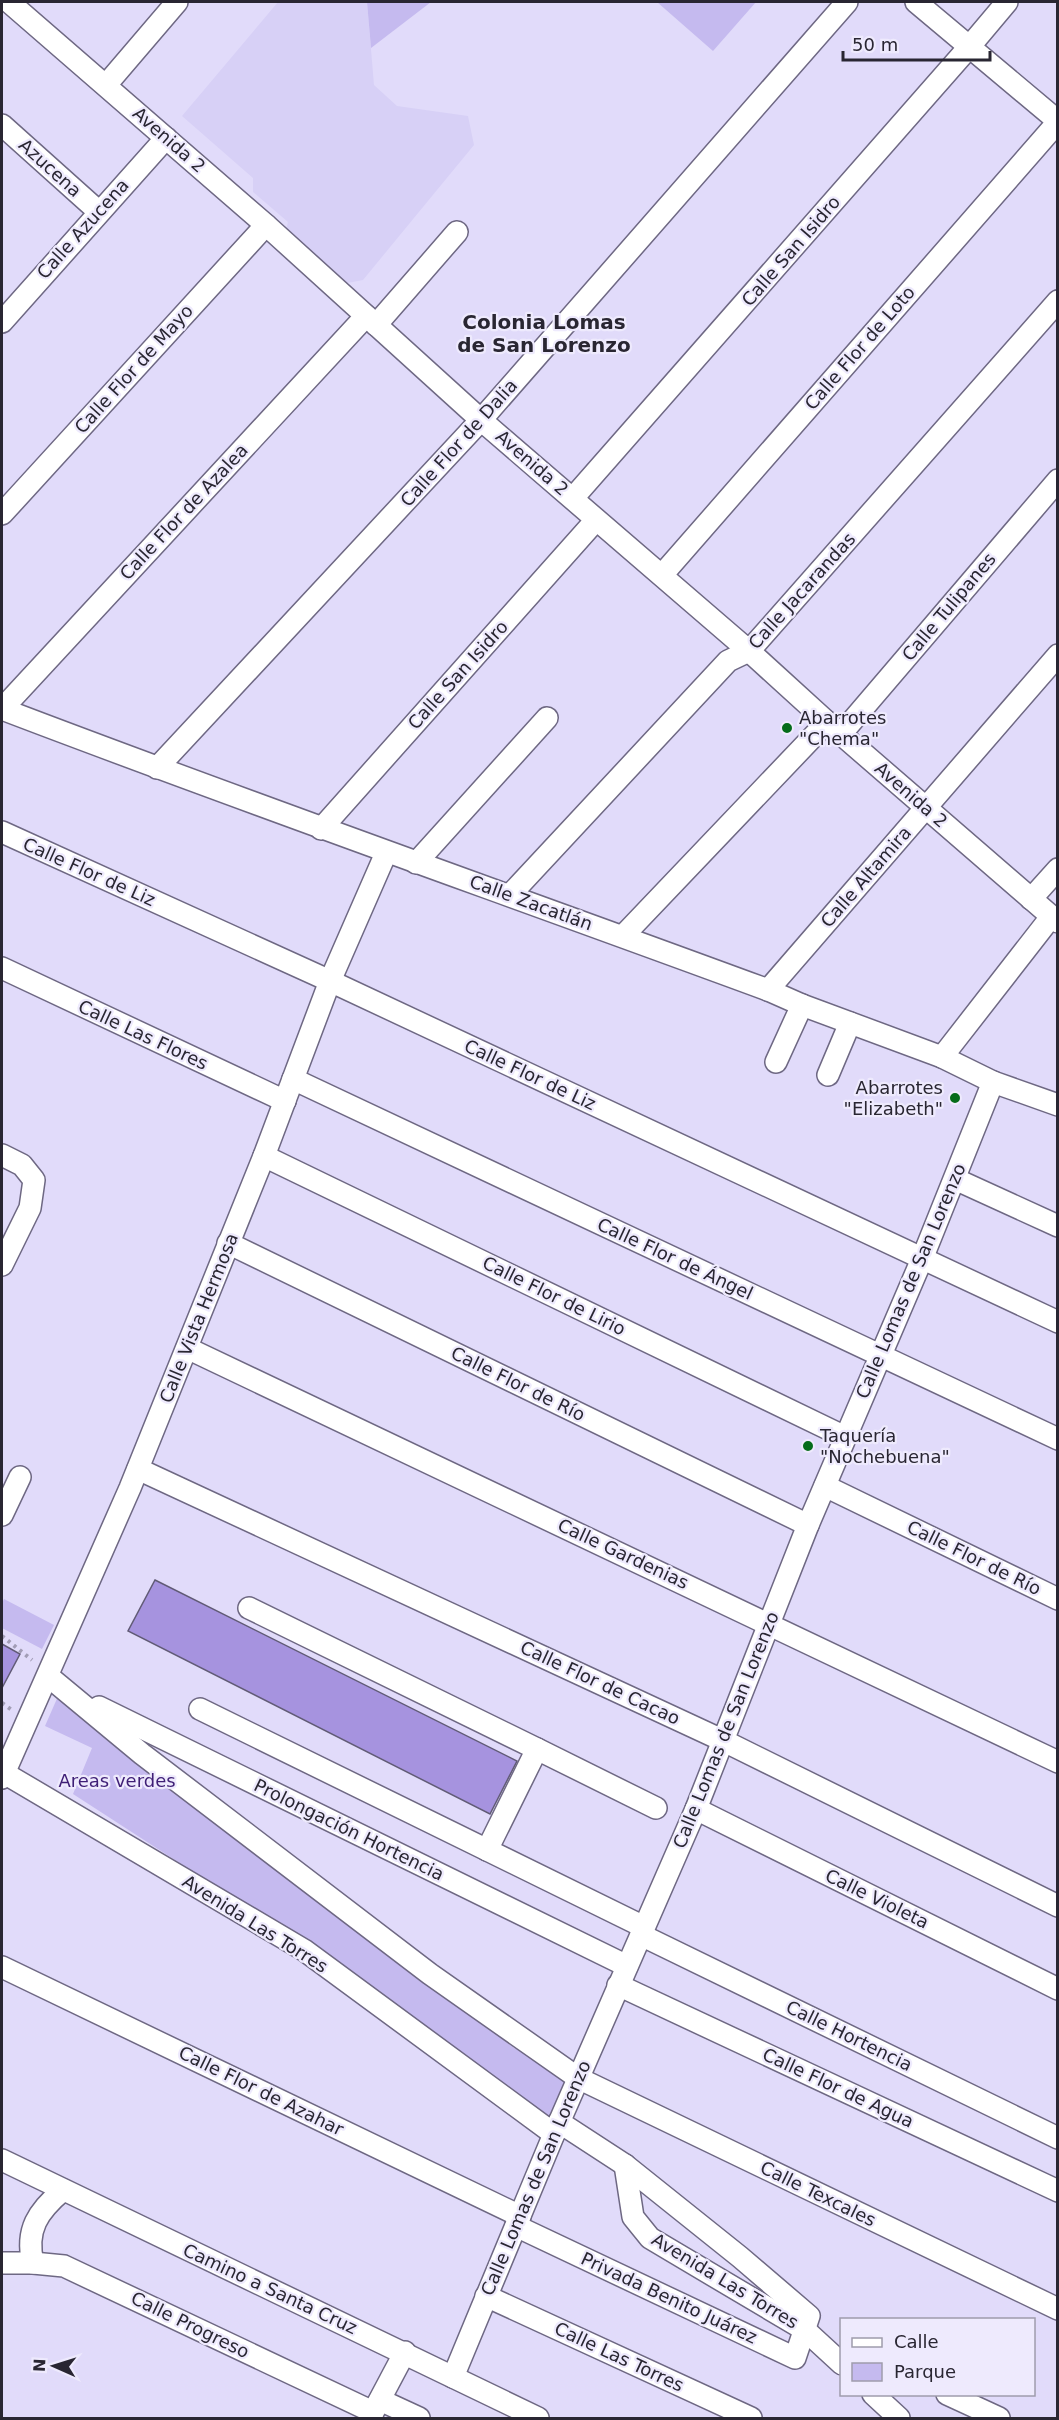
<svg xmlns="http://www.w3.org/2000/svg" width="1059" height="2420" viewBox="0 0 1059 2420" font-family="'DejaVu Sans',sans-serif">
<style>
.built{fill:#d7d0f6}
.green{fill:#c5baef}
.building{fill:#a693df;stroke:#615b76;stroke-width:1.5}
.lines{fill:none;stroke-linecap:round;stroke-linejoin:round}
.minor-casing{stroke:#6e6883;stroke-width:24}
.path{stroke:#a29db6;stroke-width:4;stroke-dasharray:3 4.5;stroke-linecap:butt}
.minor{stroke:#fff;stroke-width:21}
.poi-dot{fill:#056c1a;stroke:#eeeafd;stroke-width:2}
.labels{text-anchor:middle;stroke-width:4.5;stroke-linejoin:round;paint-order:stroke}
.street-label{font-size:18px;fill:#292632;stroke:#eeeafd}
.poi-label{font-size:18px;fill:#292632;stroke:#eeeafd;text-anchor:start}
.park-label{font-size:18px;fill:#3f1f76;stroke:#eeeafd}
.neighbourhood-label{font-size:20px;font-weight:bold;fill:#292632;stroke:#eeeafd}
</style>
<rect width="100%" height="100%" fill="#e1dbfa"/>
<!-- built -->
<path class="built" d="M278,2H367L374,85L397,106L468,116L474,145L363,280L342,284L285,234L288,222L253,192V178L182,116Z"/>
<!-- green -->
<g class="green">
<path d="M367,2H431L371,48Z"/>
<path d="M657,2H756L713,51Z"/>
<path d="M4,1599L54,1625L42,1649L2,1628V1603Z"/>
<path d="M59,1694L514,2048L576,2075L555,2123L283,1930L73,1794L92,1748L45,1726Z"/>
</g>
<!-- building -->
<g class="building">
<path d="M155,1580L517,1761L490,1814L128,1631Z"/>
<path d="M2,1644L20,1654L2,1688Z"/>
</g>
<g class="lines">
<!-- minor casing -->
<g class="minor-casing">
<g id="minor">
<path d="M9,2L266,225L481,420L749,651L827,722L1058,922"/>
<path d="M916,2L1058,121"/>
<path d="M106,85L177,2"/>
<path d="M2,125L98,211"/>
<path d="M366,316L2,709C256,806 513,896 768,990L802,1005L942,1057L993,1082L1058,1105"/>
<path d="M2,322L166,138"/>
<path d="M376,325L457,232"/>
<path d="M573,498L970,46L1007,2"/>
<path d="M2,514L266,225"/>
<path d="M662,575L1058,122"/>
<path d="M841,734L1058,480"/>
<path d="M157,768L481,420L847,2"/>
<path d="M321,829L596,520"/>
<path d="M2,832L330,981L1058,1322"/>
<path d="M416,863L547,718"/>
<path d="M510,895L728,661L749,651L1058,301"/>
<path d="M1031,899L1058,869"/>
<path d="M623,936L827,722"/>
<path d="M2,968L285,1101"/>
<path d="M768,990L1058,655"/>
<path d="M942,1057L1051,917"/>
<path d="M776,1062L802,1005"/>
<path d="M828,1075L850,1023"/>
<path d="M293,1079L1058,1439"/>
<path d="M2,1155L22,1165L34,1180L30,1208L2,1265"/>
<path d="M264,1156L845,1437"/>
<path d="M955,1179L1058,1226"/>
<path d="M228,1243L808,1525"/>
<path d="M187,1348L1058,1762"/>
<path d="M138,1469L724,1741L1058,1906"/>
<path d="M825,1486L1058,1599"/>
<path d="M2,1515L20,1477"/>
<path d="M249,1608L537,1749L487,1850"/>
<path d="M48,1676L142,1754L430,1974L578,2078L1058,2309"/>
<path d="M99,1707L627,1966"/>
<path d="M200,1709L644,1927"/>
<path d="M537,1749L656,1808"/>
<path d="M4,1773L304,1950L554,2134"/>
<path d="M2,1778L130,1488L264,1156L330,981L386,853"/>
<path d="M696,1809L1058,1989"/>
<path d="M641,1935L1058,2138"/>
<path d="M2,1967L520,2216"/>
<path d="M618,1985L1058,2191"/>
<path d="M2,2160L538,2418"/>
<path d="M625,2165L633,2217L650,2238L805,2330L842,2364"/>
<path d="M516,2226L795,2358L809,2316L740,2257L625,2165L559,2122"/>
<path d="M2,2263H33L64,2266L373,2412"/>
<path d="M33,2263C25,2230 38,2211 63,2190"/>
<path d="M486,2296L751,2418"/>
<path d="M453,2377L554,2134L696,1809L808,1525L922,1259L993,1082"/>
<path d="M873,2394L899,2418"/>
<path d="M947,2394L999,2418"/>
<path d="M380,2400L419,2418"/>
<path d="M370,2418L405,2352"/>
</g>
</g>
<!-- path -->
<g class="path">
<path d="M2,1636L32,1660"/>
<path d="M2,1703L12,1710"/>
</g>
<!-- minor -->
<use href="#minor" class="minor"/>
</g>
<!-- markers -->
<g class="poi-dot">
<circle cx="787" cy="728" r="6"/>
<circle cx="955" cy="1098" r="6"/>
<circle cx="808" cy="1446" r="6"/>
</g>
<g class="labels">
<!-- street labels -->
<g class="street-label">
<text transform="translate(169 140) rotate(41)" y="6">Avenida 2</text>
<text transform="translate(50 168) rotate(42)" y="6">Azucena</text>
<text transform="translate(83 229) rotate(-48)" y="6">Calle Azucena</text>
<text transform="translate(791 251) rotate(-49)" y="6">Calle San Isidro</text>
<text transform="translate(860 348) rotate(-49)" y="6">Calle Flor de Loto</text>
<text transform="translate(134 369) rotate(-48)" y="6">Calle Flor de Mayo</text>
<text transform="translate(459 443) rotate(-48)" y="6">Calle Flor de Dalia</text>
<text transform="translate(532 463) rotate(41)" y="6">Avenida 2</text>
<text transform="translate(184 512) rotate(-47)" y="6">Calle Flor de Azalea</text>
<text transform="translate(802 591) rotate(-48)" y="6">Calle Jacarandas</text>
<text transform="translate(949 607) rotate(-50)" y="6">Calle Tulipanes</text>
<text transform="translate(458 675) rotate(-48)" y="6">Calle San Isidro</text>
<text transform="translate(911 795) rotate(41)" y="6">Avenida 2</text>
<text transform="translate(89 872) rotate(24)" y="6">Calle Flor de Liz</text>
<text transform="translate(866 877) rotate(-49)" y="6">Calle Altamira</text>
<text transform="translate(531 903) rotate(20)" y="6">Calle Zacatlán</text>
<text transform="translate(143 1035) rotate(25)" y="6">Calle Las Flores</text>
<text transform="translate(530 1075) rotate(25)" y="6">Calle Flor de Liz</text>
<text transform="translate(675 1259) rotate(25)" y="6">Calle Flor de Ángel</text>
<text transform="translate(911 1281) rotate(-67)" y="6">Calle Lomas de San Lorenzo</text>
<text transform="translate(554 1296) rotate(26)" y="6">Calle Flor de Lirio</text>
<text transform="translate(199 1318) rotate(-68)" y="6">Calle Vista Hermosa</text>
<text transform="translate(518 1384) rotate(26)" y="6">Calle Flor de Río</text>
<text transform="translate(623 1554) rotate(25)" y="6">Calle Gardenias</text>
<text transform="translate(974 1558) rotate(26)" y="6">Calle Flor de Río</text>
<text transform="translate(600 1683) rotate(25)" y="6">Calle Flor de Cacao</text>
<text transform="translate(726 1730) rotate(-68)" y="6">Calle Lomas de San Lorenzo</text>
<text transform="translate(349 1830) rotate(26)" y="6">Prolongación Hortencia</text>
<text transform="translate(877 1899) rotate(26)" y="6">Calle Violeta</text>
<text transform="translate(255 1924) rotate(32)" y="6">Avenida Las Torres</text>
<text transform="translate(849 2036) rotate(26)" y="6">Calle Hortencia</text>
<text transform="translate(838 2088) rotate(25)" y="6">Calle Flor de Agua</text>
<text transform="translate(261 2091) rotate(26)" y="6">Calle Flor de Azahar</text>
<text transform="translate(536 2178) rotate(-67)" y="6">Calle Lomas de San Lorenzo</text>
<text transform="translate(818 2194) rotate(26)" y="6">Calle Texcales</text>
<text transform="translate(725 2281) rotate(31)" y="6">Avenida Las Torres</text>
<text transform="translate(270 2289) rotate(25)" y="6">Camino a Santa Cruz</text>
<text transform="translate(669 2298) rotate(25)" y="6">Privada Benito Juárez</text>
<text transform="translate(190 2325) rotate(26)" y="6">Calle Progreso</text>
<text transform="translate(619 2357) rotate(25)" y="6">Calle Las Torres</text>
</g>
<!-- poi labels -->
<g class="poi-label">
<text x="799" y="724">Abarrotes<tspan x="799" dy="21">"Chema"</tspan></text>
<text x="943" y="1094" text-anchor="end">Abarrotes<tspan x="943" dy="21">"Elizabeth"</tspan></text>
<text x="820" y="1442">Taquería<tspan x="820" dy="21">"Nochebuena"</tspan></text>
</g>
<!-- park labels -->
<g class="park-label">
<text x="117" y="1787">Areas verdes</text>
</g>
<!-- neighbourhood labels -->
<g class="neighbourhood-label">
<text x="544" y="329">Colonia Lomas<tspan x="544" dy="23">de San Lorenzo</tspan></text>
</g>
</g>
<!-- border -->
<rect width="1059" height="2420" fill="none" stroke="#292632" stroke-width="6"/>
<!-- legend -->
<rect x="840" y="2318" width="195" height="78" fill="#eeeafd" stroke="#9f9cac" stroke-width="1.5"/>
<rect x="852" y="2338" width="30" height="9" fill="#ffffff" stroke="#9f9cac" stroke-width="1.5"/>
<text x="894" y="2348" font-size="18" fill="#292632">Calle</text>
<rect x="852" y="2363" width="30" height="18" fill="#c5baef" stroke="#9f9cac" stroke-width="1.5"/>
<text x="894" y="2378" font-size="18" fill="#292632">Parque</text>
<!-- north arrow -->
<g transform="translate(54 2366) rotate(273)" stroke="#eeeafd" stroke-width="4.5" paint-order="stroke">
<path d="M0-4.5L10 22L0 15L-10 22Z" fill="#292632"/>
<text y="-9" font-size="16" font-weight="bold" text-anchor="middle" fill="#292632">N</text>
</g>
<!-- scale -->
<path d="M843 51v9h147v-9" fill="none" stroke="#292632" stroke-width="3"/>
<text x="852" y="51" font-size="18" fill="#292632" stroke="#eeeafd" stroke-width="4.5" paint-order="stroke">50 m</text>
</svg>
